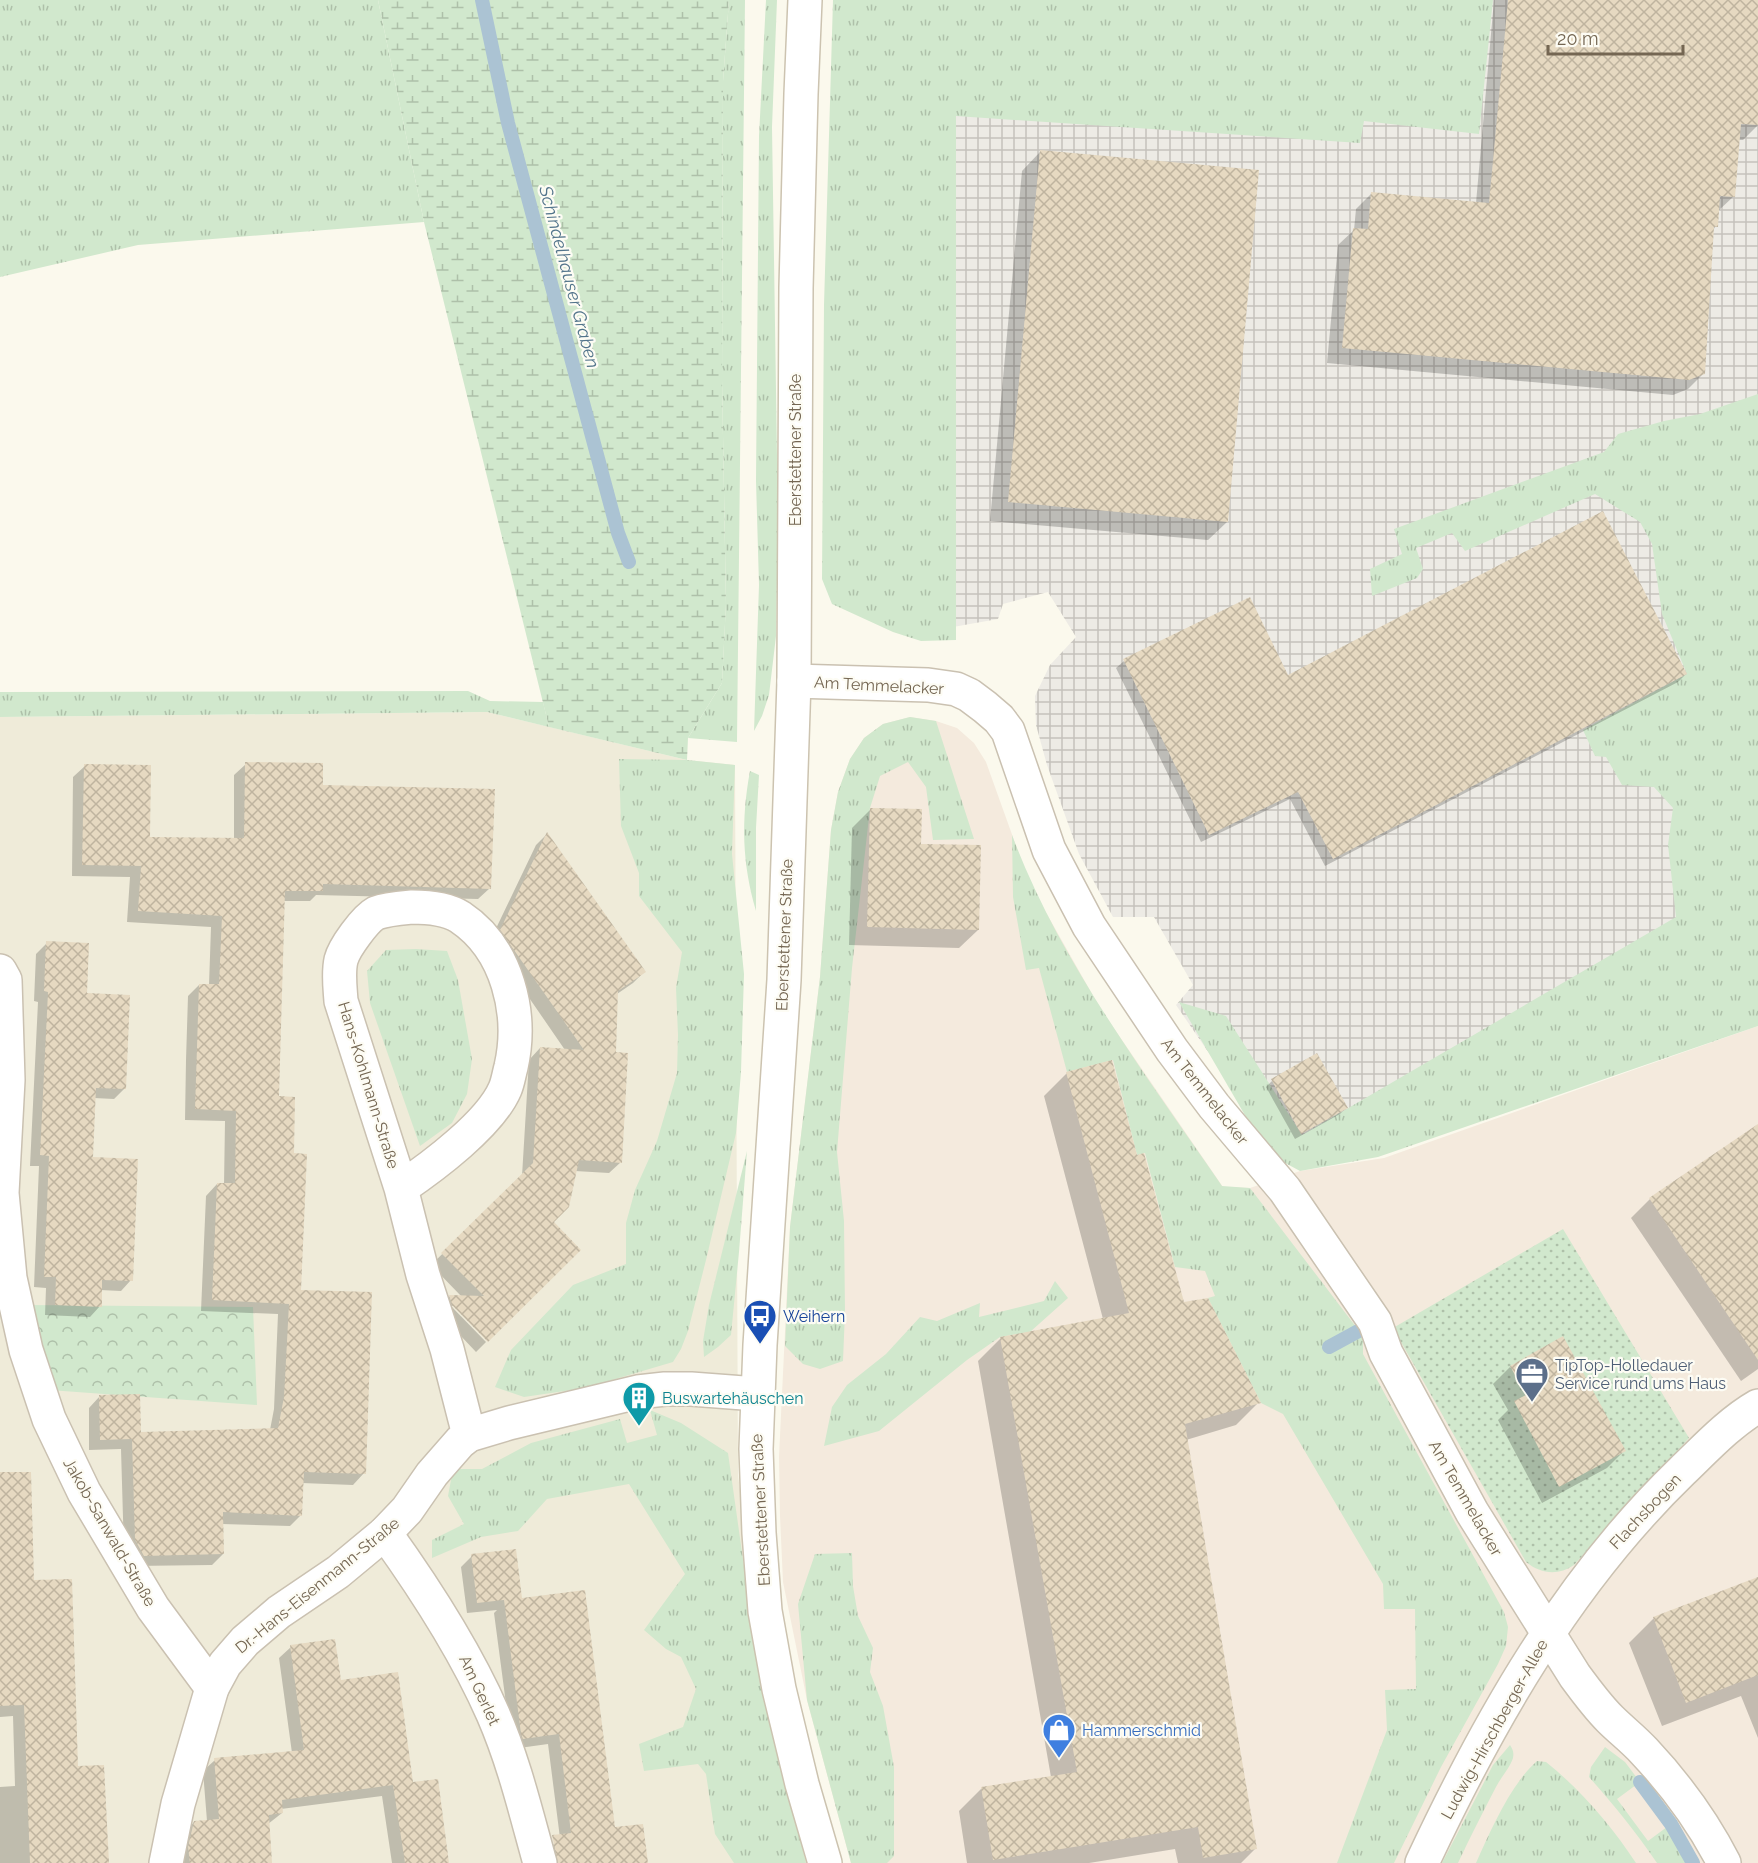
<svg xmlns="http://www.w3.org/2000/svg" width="1758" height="1863" viewBox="0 0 1758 1863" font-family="Raleway,sans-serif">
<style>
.residential{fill:#efebd9}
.commercial{fill:#f4eadd}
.industrial{fill:url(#industrial-grid)}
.grass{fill:url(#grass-tufts)}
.forest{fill:url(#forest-crowns)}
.wetland{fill:url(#wetland-marsh)}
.garden{fill:url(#garden-dots)}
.shadow{fill:#0003}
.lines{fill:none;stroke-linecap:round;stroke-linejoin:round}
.stream{stroke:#abc3d3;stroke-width:14}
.building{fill:url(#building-cross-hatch)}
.street-casing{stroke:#cac1b1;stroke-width:36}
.secondary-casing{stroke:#ccc3b0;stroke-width:36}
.street{stroke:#fff;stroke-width:33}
.secondary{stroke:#fff;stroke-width:33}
.labels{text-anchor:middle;stroke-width:4.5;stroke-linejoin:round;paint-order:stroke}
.street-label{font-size:16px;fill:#746652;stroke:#fdfcf4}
.transit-label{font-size:16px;fill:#164399;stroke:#fdfcf4;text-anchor:start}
.service-label{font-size:16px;fill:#4e5e75;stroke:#fdfcf4;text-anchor:start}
.culture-label{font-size:16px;fill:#0d838f;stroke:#fdfcf4;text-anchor:start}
.shop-label{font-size:16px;fill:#366cbe;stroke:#fdfcf4;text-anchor:start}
.water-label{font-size:18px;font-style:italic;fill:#52748b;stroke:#fdfcf4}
</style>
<defs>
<pattern id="industrial-grid" width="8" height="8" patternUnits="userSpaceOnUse" patternTransform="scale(1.5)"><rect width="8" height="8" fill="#edebe5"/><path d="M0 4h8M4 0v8" fill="none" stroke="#c5c2bc"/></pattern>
<pattern id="grass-tufts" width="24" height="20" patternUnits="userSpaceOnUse" patternTransform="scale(1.5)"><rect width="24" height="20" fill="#d1e8cd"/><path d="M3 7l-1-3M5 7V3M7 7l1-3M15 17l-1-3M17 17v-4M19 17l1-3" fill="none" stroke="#aec0a9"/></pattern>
<pattern id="forest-crowns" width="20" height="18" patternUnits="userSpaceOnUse" patternTransform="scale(1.5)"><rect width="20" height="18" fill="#d1e8cd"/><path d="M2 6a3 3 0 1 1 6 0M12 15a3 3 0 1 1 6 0" fill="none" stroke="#aec0a9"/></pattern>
<pattern id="wetland-marsh" width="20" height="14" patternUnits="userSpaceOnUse" patternTransform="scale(1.5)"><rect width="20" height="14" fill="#d1e8cd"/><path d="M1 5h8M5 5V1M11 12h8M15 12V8" fill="none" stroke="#aec0a9"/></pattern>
<pattern id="garden-dots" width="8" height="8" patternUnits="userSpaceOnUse" patternTransform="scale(1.5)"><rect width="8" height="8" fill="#d1e8cd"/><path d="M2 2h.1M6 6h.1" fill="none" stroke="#aec0a9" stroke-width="1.8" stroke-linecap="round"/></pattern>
<pattern id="building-cross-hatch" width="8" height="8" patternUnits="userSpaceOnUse" patternTransform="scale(1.5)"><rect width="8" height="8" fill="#e6d9c1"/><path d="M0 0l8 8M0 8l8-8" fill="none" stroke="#bfb49f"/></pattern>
</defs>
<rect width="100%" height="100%" fill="#fbf9ed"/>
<!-- residential -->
<path class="residential" d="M487,712L687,760L735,765L738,1475L752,1580L814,1863H0V717Z"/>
<!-- commercial -->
<path class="commercial" d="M910,717L936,721L957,728L974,743L986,762L1024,868L1039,900L1100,1008L1223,1187L1250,1188L1300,1171L1384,1158L1758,1026V1863H851L807,1700L783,1582L780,1516L779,1457L790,1227L820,977L831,830L838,792L850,759L864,738L883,724Z"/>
<!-- industrial -->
<path class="industrial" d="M867,0H1758V994L1285,1164L1176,1005L1193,985L1154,917H1113L1079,854L1047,765L1036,725L1035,696L1050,665L1076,637L1048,592L1003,604L998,619L953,627Z"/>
<!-- grass -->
<g class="grass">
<path d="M0,0H378L424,222L138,245L0,277Z"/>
<path d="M729,0H745L737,742L688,738L722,683L726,603L722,380L723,81Z"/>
<path d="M766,0H777L772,127L778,522L776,636L769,695L762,716L754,731L759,585L756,481L759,136Z"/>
<path d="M833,0H1493L1479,134L1364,121L1360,143L956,116V640L921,641L893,632L832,604L822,579L824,305Z"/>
<path d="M1758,394V1026L1378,1157L1300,1171L1267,1153L1179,1002L1226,1016L1302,1135L1676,917L1668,845L1673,808L1654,787L1622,785L1606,757L1595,756L1583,730L1687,674L1662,614L1652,544L1640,522L1595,494L1465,551L1452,533L1416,548L1423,569L1417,578L1372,596L1370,569L1402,554L1394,529L1604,452L1618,434L1664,421L1700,414Z"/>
<path d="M468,691L490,701L543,702L549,727L487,712L0,717V692Z"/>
<path d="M910,717L936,721L974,839L933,840L926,787L908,762L880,776L870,808L852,968L837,1152L844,1221L845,1312L843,1361L820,1369L803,1364L785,1346L790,1227L820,977L831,830L838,792L850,759L864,738L883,724Z"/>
<path d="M619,759L687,760L735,765L732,854L744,974L741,1072L736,1133L706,1260L688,1331L681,1349L673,1362L585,1388L524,1397L495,1387L511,1350L573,1285L626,1264V1223L635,1190L657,1141L677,1073L678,1035L676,988L682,952L639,896V873L621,826Z"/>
<path d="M750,771L759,775L756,828V911C742,863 741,820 750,771Z"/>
<path d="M1012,835C1059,961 1147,1076 1222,1186L1250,1188L1363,1336V1354L1504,1612L1508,1627L1506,1646L1498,1664L1441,1767L1394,1863H1337L1387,1730L1385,1690L1416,1689L1415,1609H1384L1383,1584L1283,1414L1261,1403L1208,1298L1215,1296L1205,1271L1175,1267L1145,1153L1137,1155L1113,1060L1067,1072L1039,968L1026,970L1013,897Z"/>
<path d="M416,949L447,951L458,980L472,1059L467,1094L452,1123L420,1146L370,1003L367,971L386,950Z"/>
<path d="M747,1151L739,1252L731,1335L718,1347L704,1357L703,1341L709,1305Z"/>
<path d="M1055,1281L1068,1298L1030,1332L1000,1337L967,1360L879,1431L824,1446L832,1407L847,1385L886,1354L920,1317L937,1321L980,1303L979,1317L1044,1301Z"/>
<path d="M650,1410L681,1423L728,1453L752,1623L778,1747L806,1863H734L715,1834L706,1774L698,1764L644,1771L639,1744L683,1727L696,1689L681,1657L666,1649L644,1630L685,1574L629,1484L547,1499L518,1531L481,1537L432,1558V1540L464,1524L448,1496L453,1469H482L531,1443L620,1419L627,1443L657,1435Z"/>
<path d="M852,1553L853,1586L858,1616L873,1648L870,1672L883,1706L894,1767V1856L887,1863H851L807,1700L798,1604L815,1554Z"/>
<path d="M1510,1745C1513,1750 1514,1752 1513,1758C1510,1768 1501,1777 1496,1787C1483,1812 1470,1837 1458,1863H1442L1493,1765Z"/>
<path d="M1605,1747L1625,1762L1640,1782L1617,1799L1648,1841L1671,1824L1693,1863H1657C1636,1832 1613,1804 1589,1777L1591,1767Z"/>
<path d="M1537,1761L1546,1762C1581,1790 1611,1825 1636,1863H1476C1491,1830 1510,1785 1537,1761Z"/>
</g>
<!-- forest -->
<path class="forest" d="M26,1305L253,1307L257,1405L49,1390Z"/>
<!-- wetland -->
<path class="wetland" d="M378,0H729L723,81L722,380L726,604L722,683L688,738L687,760L549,727L424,222Z"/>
<!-- garden -->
<path class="garden" d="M1563,1229L1689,1438L1574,1565C1558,1576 1541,1574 1526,1562L1393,1328Z"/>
<!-- shadow -->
<g class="shadow">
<path d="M1494,0H1758V125L1743,140H1738L1734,196L1717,212L1716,226L1713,230L1704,373L1688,389L1673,395L1327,363L1338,245L1354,230L1356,209L1372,193L1476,203Z"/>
<path d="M1040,152L1227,522L1208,540L990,521L1022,171Z"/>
<path d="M1124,661L1287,677L1686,674L1678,682L1325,866L1290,799L1201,842L1116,668Z"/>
<path d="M246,764L322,787L490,888L478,899L316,895L310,901H283L278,1098L292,1154L300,1291L364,1473L353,1485L302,1483L301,1515L290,1526L222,1524L223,1554L212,1565L132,1566L124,1552L121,1449L89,1450V1408L100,1396L140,1433L270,1430L274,1409L278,1314L201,1311L206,1196L217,1184L224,1185L225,1121L185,1120L186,1060L188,996L199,985H209L211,927L127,922L130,877L72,876L73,777L85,766L149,839H234V775Z"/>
<path d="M871,809L919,846L978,930L959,948L849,945L852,828Z"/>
<path d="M547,834L644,972L633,983L617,994L615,1054L621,1162L609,1173L575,1171L552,1222L488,1340L455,1306H451L486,1342L476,1352L442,1316L439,1307L450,1296L462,1297L431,1265L522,1176L529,1060L540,1048L565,1050L490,941L536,845Z"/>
<path d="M47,943L85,995L125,1088L114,1099L94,1098L91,1158L131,1280L121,1291L100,1290V1306L90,1317L45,1315L46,1288L34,1287L39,1166H30L38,1002L34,1001L36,954Z"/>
<path d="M1316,1055L1346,1108L1340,1114L1295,1139L1266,1087L1272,1081Z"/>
<path d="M1067,1073L1136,1157L1183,1304L1259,1402L1236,1425L1186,1440L1255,1849L1241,1863H1178L1175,1849L1089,1863H967L959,1811L982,1788L1051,1777L978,1361L1001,1338L1103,1319L1044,1096Z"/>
<path d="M1758,1152V1369L1741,1381L1631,1218L1650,1199Z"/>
<path d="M1510,1367L1624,1451L1607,1468L1542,1503L1498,1420L1508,1410L1493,1384Z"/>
<path d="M0,1523L33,1581L77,1767L107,1863H0V1787L15,1786L13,1716L0,1717Z"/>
<path d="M472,1556L521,1600L613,1829L646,1863H554L552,1846L560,1838L548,1744L512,1749L494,1613L497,1610L467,1613L461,1567Z"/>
<path d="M1758,1579V1738L1741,1696L1662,1726L1629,1643L1654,1618Z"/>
<path d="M291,1647L339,1681L411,1784L447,1863H392L382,1796L281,1809L282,1813L268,1824L271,1863H178L183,1834L194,1822L207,1821L203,1771L215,1760L292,1753L279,1658Z"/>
</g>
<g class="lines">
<!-- stream -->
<g class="stream">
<path d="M482,0L508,123L618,533L629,562"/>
<path d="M1329,1347L1375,1322"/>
<path d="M1640,1782L1671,1824L1693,1863"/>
</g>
</g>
<!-- building -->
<g class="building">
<path d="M1508,0H1758V125L1741,124L1735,197L1720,196L1718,227H1714L1705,374L1689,380L1342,348L1353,228L1368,229L1371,192L1489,203Z"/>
<path d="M1040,150L1259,170L1228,522L1008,502Z"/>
<path d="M1603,511L1687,674L1333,859L1298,792L1209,835L1123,659L1250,597L1288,675Z"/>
<path d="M245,762L323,763V785L495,789L491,889L323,884V891H285L279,1096L295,1097L294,1153L307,1154L301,1290L372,1292L366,1474L304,1472L302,1516L223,1512L224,1554L144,1556L135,1540L132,1439L100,1440L99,1395L140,1394L141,1432L278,1428L284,1397L289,1304L212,1300L217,1183H235L236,1111L195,1109L197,1047L199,984H219L222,916L138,911L141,866L82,865L84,764L151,765L150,837L244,838Z"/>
<path d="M870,808L922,809L921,844L981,845L979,930L867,927Z"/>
<path d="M547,832L646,972L618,991L616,1052L628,1053L622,1163L579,1160L569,1207L554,1222L581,1250L488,1342L452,1305L449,1295L484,1296L441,1253L533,1163L540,1047L584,1050L500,930Z"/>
<path d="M46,941L89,943L87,993L130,995L126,1089L96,1088L93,1157L138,1159L133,1281L102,1280V1307L55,1305L56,1277H44L49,1156L40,1155L48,992L44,991Z"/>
<path d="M1317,1053L1348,1108L1301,1134L1271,1079Z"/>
<path d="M1112,1060L1137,1155L1144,1153L1184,1302L1208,1298L1261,1403L1185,1424L1257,1849L1203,1858L1198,1827L993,1860L981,1787L1077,1772L1000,1337L1129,1313L1066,1072Z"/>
<path d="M1758,1124V1360L1649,1198Z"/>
<path d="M1563,1336L1626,1451L1559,1487L1514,1401L1526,1395L1510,1366Z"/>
<path d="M0,1472H31L34,1580L72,1579L78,1766L104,1765L109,1863H30L24,1705L0,1706Z"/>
<path d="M516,1549L522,1598L585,1590L615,1827L643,1824L648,1863H558L552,1835L571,1833L559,1734L523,1739L521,1734L504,1600L513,1599L477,1603L471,1554Z"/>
<path d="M1758,1577V1675L1686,1703L1653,1617Z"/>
<path d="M335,1639L341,1680L398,1672L413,1782L438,1779L449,1863H405L393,1785L282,1800L283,1813L269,1815L272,1863H190L188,1847L194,1821L219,1819L214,1758L304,1750L290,1645Z"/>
</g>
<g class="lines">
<!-- street casing -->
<g class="street-casing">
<g id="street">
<path d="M794,681L928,685L956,689L969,695L985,707L999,719L1008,731L1049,850L1089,926L1172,1050L1214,1106L1285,1190L1375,1322L1386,1353L1472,1512L1575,1676C1586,1691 1597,1706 1610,1719C1621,1730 1633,1739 1644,1751C1675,1784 1703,1822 1724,1863"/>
<path d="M0,971L5,980L8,1080L2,1193L10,1278L26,1350L49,1419L84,1492L153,1608L212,1688"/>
<path d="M401,1188C432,1167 490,1124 505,1089C508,1082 509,1074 511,1067C523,1014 508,949 460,917C447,909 427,907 412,907C401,908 387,909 376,913C365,919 344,948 341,960C338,973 340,987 341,1001L401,1188L423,1275L447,1349L469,1435"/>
<path d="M385,1533C426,1590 465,1650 493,1714C514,1762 526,1813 540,1863"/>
<path d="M166,1863L178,1804L212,1688L225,1664L245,1641L279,1612L338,1572L385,1533L407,1510L432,1474L460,1442L469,1435L509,1423L638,1392L665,1389H691L757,1394"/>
<path d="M1422,1863C1489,1720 1568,1581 1682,1471C1705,1449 1730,1422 1758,1406"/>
</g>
</g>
<!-- secondary casing -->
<g class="secondary-casing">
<path id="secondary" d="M805,0L801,94L796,288L794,681L784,980L760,1345L756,1449L759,1533L765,1611L779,1689L802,1784L825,1863"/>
</g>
<!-- street -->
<use href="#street" class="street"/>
<!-- secondary -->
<use href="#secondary" class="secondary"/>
</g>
<!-- icons -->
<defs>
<g id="bus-pin" transform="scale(1.725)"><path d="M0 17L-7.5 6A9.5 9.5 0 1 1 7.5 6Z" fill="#1a4fb4" stroke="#fdfcf4"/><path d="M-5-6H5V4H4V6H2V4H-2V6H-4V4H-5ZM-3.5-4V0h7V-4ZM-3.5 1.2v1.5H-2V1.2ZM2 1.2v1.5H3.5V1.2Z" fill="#fff"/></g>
<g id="office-pin" transform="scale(1.725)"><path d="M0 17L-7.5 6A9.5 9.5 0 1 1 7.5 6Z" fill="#5c6f8a" stroke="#fdfcf4"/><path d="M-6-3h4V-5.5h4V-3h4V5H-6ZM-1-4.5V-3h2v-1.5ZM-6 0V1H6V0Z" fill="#fff"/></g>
<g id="building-pin" transform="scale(1.725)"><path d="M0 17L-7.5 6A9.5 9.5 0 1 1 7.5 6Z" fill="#0f9aa8" stroke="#fdfcf4"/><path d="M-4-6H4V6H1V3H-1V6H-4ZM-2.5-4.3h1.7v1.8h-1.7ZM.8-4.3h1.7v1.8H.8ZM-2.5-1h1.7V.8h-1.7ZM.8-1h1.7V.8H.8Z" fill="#fff"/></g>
<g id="shop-pin" transform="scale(1.725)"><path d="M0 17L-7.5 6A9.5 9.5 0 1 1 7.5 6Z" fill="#3f7fe0" stroke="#fdfcf4"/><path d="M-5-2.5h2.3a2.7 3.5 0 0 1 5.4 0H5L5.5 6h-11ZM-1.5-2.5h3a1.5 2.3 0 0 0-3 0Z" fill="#fff"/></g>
</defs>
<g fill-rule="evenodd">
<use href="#bus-pin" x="760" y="1316"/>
<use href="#office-pin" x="1532" y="1374"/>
<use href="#building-pin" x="639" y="1398"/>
<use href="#shop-pin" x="1059" y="1730"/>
</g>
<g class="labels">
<!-- street labels -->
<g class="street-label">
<text transform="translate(795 450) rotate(-90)" y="6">Eberstettener Straße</text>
<text transform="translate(879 685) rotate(3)" y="6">Am Temmelacker</text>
<text transform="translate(784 935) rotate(-88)" y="6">Eberstettener Straße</text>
<text transform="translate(369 1085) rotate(73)" y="6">Hans-Kohlmann-Straße</text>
<text transform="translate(1205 1091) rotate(52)" y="6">Am Temmelacker</text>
<text transform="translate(1466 1498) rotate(60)" y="6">Am Temmelacker</text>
<text transform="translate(760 1510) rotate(-93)" y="6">Eberstettener Straße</text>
<text transform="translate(1645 1511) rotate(-47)" y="6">Flachsbogen</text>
<text transform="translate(110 1532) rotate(60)" y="6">Jakob-Sanwald-Straße</text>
<text transform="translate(317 1585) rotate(-39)" y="6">Dr.-Hans-Eisenmann-Straße</text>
<text transform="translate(480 1690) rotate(65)" y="6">Am Gerlet</text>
<text transform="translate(1494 1729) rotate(-61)" y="6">Ludwig-Hirschberger-Allee</text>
</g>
<!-- transit labels -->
<g class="transit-label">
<text x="783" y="1322">Weihern</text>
</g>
<!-- service labels -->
<g class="service-label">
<text x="1555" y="1371">TipTop-Holledauer<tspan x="1555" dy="18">Service rund ums Haus</tspan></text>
</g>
<!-- culture labels -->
<g class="culture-label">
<text x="662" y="1404">Buswartehäuschen</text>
</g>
<!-- shop labels -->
<g class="shop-label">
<text x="1082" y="1736">Hammerschmid</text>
</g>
<!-- water labels -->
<g class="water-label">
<text transform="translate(569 277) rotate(75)" y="6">Schindelhauser Graben</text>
</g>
</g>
<!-- scale -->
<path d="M1548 45v9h135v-9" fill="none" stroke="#746652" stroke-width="3"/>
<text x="1557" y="45" font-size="18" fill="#746652" stroke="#fdfcf4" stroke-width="4.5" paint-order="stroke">20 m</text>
</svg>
